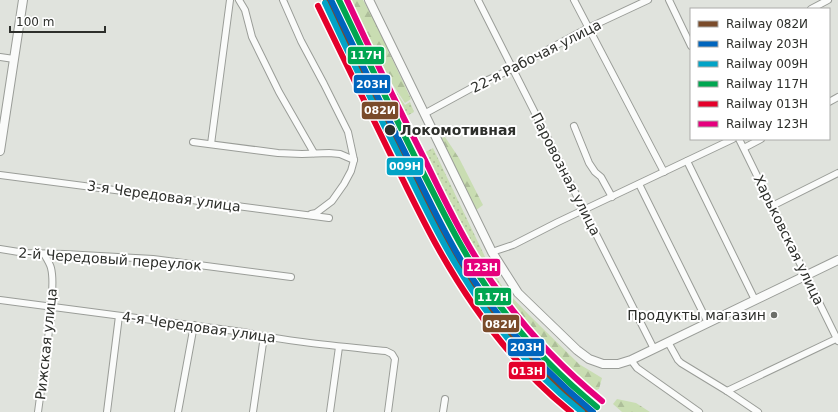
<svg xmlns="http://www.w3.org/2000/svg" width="838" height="412" viewBox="0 0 838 412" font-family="'DejaVu Sans',sans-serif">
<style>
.grass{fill:url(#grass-dots)}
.forest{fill:url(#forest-firs)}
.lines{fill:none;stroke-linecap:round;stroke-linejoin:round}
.minor-casing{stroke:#9a9d98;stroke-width:8}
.major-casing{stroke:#9a9d98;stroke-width:10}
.minor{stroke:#fafbfa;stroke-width:6}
.major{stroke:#fafbfa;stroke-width:8}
.rail-casing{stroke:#c6c6c4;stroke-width:3.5}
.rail{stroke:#fff;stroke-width:2;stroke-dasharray:6;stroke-linecap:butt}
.rail-1-casing{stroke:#fff;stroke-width:9}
.rail-2-casing{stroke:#fff;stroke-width:9}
.rail-3-casing{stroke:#fff;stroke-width:9}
.rail-4-casing{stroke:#fff;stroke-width:9}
.rail-5-casing{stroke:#fff;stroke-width:9}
.rail-6-casing{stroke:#fff;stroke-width:9}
.rail-1{stroke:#7a4b2a;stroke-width:6}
.rail-2{stroke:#0065bd;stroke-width:6}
.rail-3{stroke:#02a3c6;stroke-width:6}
.rail-4{stroke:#00a651;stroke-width:6}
.rail-5{stroke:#e4002b;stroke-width:6}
.rail-6{stroke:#e5007d;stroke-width:6}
.stop-dot{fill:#2d2f2b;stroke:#fff;stroke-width:1.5}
.poi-dot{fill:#6c6e69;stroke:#fff;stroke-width:1.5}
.labels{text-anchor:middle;stroke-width:4;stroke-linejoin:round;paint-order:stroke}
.street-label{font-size:14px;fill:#2d2f2b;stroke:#fff}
.stop-label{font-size:14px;font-weight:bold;fill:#2d2f2b;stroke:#fff;text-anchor:start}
.poi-label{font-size:14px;fill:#2d2f2b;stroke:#fff;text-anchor:end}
.line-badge{stroke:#fff;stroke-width:1.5}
.badge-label{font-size:11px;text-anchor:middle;font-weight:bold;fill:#fff}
</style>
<defs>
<pattern id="grass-dots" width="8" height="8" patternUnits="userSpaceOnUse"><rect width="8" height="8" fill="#c9ddb2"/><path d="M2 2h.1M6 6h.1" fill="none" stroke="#adbe99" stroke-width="1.8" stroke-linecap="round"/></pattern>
<pattern id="forest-firs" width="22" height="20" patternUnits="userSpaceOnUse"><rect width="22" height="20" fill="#c9ddb2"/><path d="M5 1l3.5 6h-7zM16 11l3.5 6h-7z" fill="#adbe99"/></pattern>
</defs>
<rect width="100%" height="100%" fill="#e0e3dd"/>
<!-- grass -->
<g class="grass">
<path d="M364,44L405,105L410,102L414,112L405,117L403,114L400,115L396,108L391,111L358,45Z"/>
<path d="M433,148L487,261L503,288L495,298L471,265L455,238L414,158Z"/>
</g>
<!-- forest -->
<g class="forest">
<path d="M342,0H363L373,18L411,99L405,103C383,69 358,37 342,0Z"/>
<path d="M445,137L459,158L483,205L475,211L439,139Z"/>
<path d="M504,289L529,315L579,364L602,378L599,389L589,393L540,350L496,300Z"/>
<path d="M617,399L636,403L650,412H622L613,404Z"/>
</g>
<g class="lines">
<!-- minor casing -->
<g class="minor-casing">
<g id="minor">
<path d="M239,0L245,10L252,37L279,92L314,153"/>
<path d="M283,0L301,41L324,84L348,132L354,160L351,171L344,184L332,201L316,213L311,214"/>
<path d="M478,0L654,349"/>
<path d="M574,0L664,172"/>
<path d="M669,0L691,46"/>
<path d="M811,9L828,0"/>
<path d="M0,57L14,59"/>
<path d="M829,102L838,97"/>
<path d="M424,114L479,84L512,69L588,28L648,0"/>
<path d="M574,126L589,163L595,172L601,177L612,197"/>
<path d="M739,139L838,341"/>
<path d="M193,142L278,153L302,154L329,153L340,154L354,160"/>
<path d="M211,144L230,0"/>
<path d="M744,148L761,139"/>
<path d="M687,161L755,300"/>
<path d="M0,175L329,218"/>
<path d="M639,184L708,323"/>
<path d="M772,206L838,173"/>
<path d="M0,249L25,253L65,254L153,259L291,277"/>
<path d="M492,252L513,245L558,222L733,139"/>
<path d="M0,300L243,332C290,342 338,346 386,351L392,354L395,359L388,412"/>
<path d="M668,342L678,360L681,363L727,391L758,412"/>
<path d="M631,360L637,368L699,412"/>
<path d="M727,391L838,338"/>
<path d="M38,412L51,316C50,300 55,284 51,268C50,264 47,259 44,254"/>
<path d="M107,412L119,316"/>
<path d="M178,412L194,325"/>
<path d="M253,412L264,336"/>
<path d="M330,412L339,347"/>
<path d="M443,412L445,399"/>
</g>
</g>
<!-- major casing -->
<g class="major-casing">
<g id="major">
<path d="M369,0L492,252L518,293L577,350L589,359L603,364H618L631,360L838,260"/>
<path d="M0,151L23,0"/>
</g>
</g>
<!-- minor -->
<use href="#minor" class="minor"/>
<!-- major -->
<use href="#major" class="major"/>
<!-- rail casing -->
<g class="rail-casing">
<path id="rail" d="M506,333L573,412"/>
</g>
<!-- rail -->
<use href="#rail" class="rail"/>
<!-- rail-1 casing -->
<g class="rail-1-casing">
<path id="rail-1" d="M326,0L447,246C487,311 527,363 586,412"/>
</g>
<!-- rail-2 casing -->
<g class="rail-2-casing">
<path id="rail-2" d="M331,0C358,55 384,111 412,166C429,199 444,233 464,265C499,321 542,370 593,412"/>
</g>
<!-- rail-3 casing -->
<g class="rail-3-casing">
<path id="rail-3" d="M325,3C351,59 378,114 406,169C422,202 438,236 458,268C491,323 532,372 582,412"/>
</g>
<!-- rail-4 casing -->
<g class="rail-4-casing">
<path id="rail-4" d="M339,0C365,54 391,109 418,163C435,195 450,228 469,259C502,316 546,365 597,407"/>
</g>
<!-- rail-5 casing -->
<g class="rail-5-casing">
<path id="rail-5" d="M318,6C345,62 372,117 399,172C412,198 424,223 438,248C472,309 516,368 571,412"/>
</g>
<!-- rail-6 casing -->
<g class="rail-6-casing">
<path id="rail-6" d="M347,0C372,54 398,107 425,160C441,193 456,225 475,256C509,312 552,360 602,401"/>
</g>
<!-- rail-1 -->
<use href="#rail-1" class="rail-1"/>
<!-- rail-2 -->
<use href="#rail-2" class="rail-2"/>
<!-- rail-3 -->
<use href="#rail-3" class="rail-3"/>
<!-- rail-4 -->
<use href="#rail-4" class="rail-4"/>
<!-- rail-5 -->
<use href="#rail-5" class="rail-5"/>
<!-- rail-6 -->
<use href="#rail-6" class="rail-6"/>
</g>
<!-- markers -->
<circle class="stop-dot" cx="390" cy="130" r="6"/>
<circle class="poi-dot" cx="774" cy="315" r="4"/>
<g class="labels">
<!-- street labels -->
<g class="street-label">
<text transform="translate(536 56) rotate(-27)" y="5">22-я Рабочая улица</text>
<text transform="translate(566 174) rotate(63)" y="5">Паровозная улица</text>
<text transform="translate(164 196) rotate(8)" y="5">3-я Чередовая улица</text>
<text transform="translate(789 240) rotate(64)" y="5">Харьковская улица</text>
<text transform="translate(110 259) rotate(4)" y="5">2-й Чередовый переулок</text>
<text transform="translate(199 327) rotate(8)" y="5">4-я Чередовая улица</text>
<text transform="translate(46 344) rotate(-84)" y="5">Рижская улица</text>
</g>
<!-- stop labels -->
<g class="stop-label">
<text x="400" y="135">Локомотивная</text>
</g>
<!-- poi labels -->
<g class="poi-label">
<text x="766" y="320">Продукты магазин</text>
</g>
</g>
<g class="line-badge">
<rect x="347" y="46" width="38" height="19" rx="4" fill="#00a651"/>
<rect x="353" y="74" width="38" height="20" rx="4" fill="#0065bd"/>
<rect x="361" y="101" width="38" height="19" rx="4" fill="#7a4b2a"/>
<rect x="386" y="157" width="38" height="19" rx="4" fill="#02a3c6"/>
<rect x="463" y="258" width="38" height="19" rx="4" fill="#e5007d"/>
<rect x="474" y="287" width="38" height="19" rx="4" fill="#00a651"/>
<rect x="482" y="314" width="38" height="19" rx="4" fill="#7a4b2a"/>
<rect x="507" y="338" width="38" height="19" rx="4" fill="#0065bd"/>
<rect x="508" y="361" width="38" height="19" rx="4" fill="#e4002b"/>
</g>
<g class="badge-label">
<text x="366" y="59">117Н</text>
<text x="372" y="88">203Н</text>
<text x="380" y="114">082И</text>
<text x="405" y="170">009Н</text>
<text x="482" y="271">123Н</text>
<text x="493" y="301">117Н</text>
<text x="501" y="328">082И</text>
<text x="526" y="351">203Н</text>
<text x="527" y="375">013Н</text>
</g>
<!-- legend -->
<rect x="690" y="8" width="140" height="132" fill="#ffffff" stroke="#abacaa"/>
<rect x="698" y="21" width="20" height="6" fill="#7a4b2a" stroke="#abacaa"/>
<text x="726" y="28" font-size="12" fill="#2d2f2b">Railway 082И</text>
<rect x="698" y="41" width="20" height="6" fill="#0065bd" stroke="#abacaa"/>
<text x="726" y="48" font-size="12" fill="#2d2f2b">Railway 203Н</text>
<rect x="698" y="61" width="20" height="6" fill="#02a3c6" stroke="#abacaa"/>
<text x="726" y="68" font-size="12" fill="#2d2f2b">Railway 009Н</text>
<rect x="698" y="81" width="20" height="6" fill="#00a651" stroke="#abacaa"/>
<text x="726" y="88" font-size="12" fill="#2d2f2b">Railway 117Н</text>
<rect x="698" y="101" width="20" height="6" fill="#e4002b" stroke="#abacaa"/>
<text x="726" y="108" font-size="12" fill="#2d2f2b">Railway 013Н</text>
<rect x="698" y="121" width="20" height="6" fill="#e5007d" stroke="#abacaa"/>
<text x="726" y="128" font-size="12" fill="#2d2f2b">Railway 123Н</text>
<!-- scale -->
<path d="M10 26v6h95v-6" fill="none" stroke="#2d2f2b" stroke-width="2"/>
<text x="16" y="26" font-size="12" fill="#2d2f2b" stroke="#ffffff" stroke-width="3" paint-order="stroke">100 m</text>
</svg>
